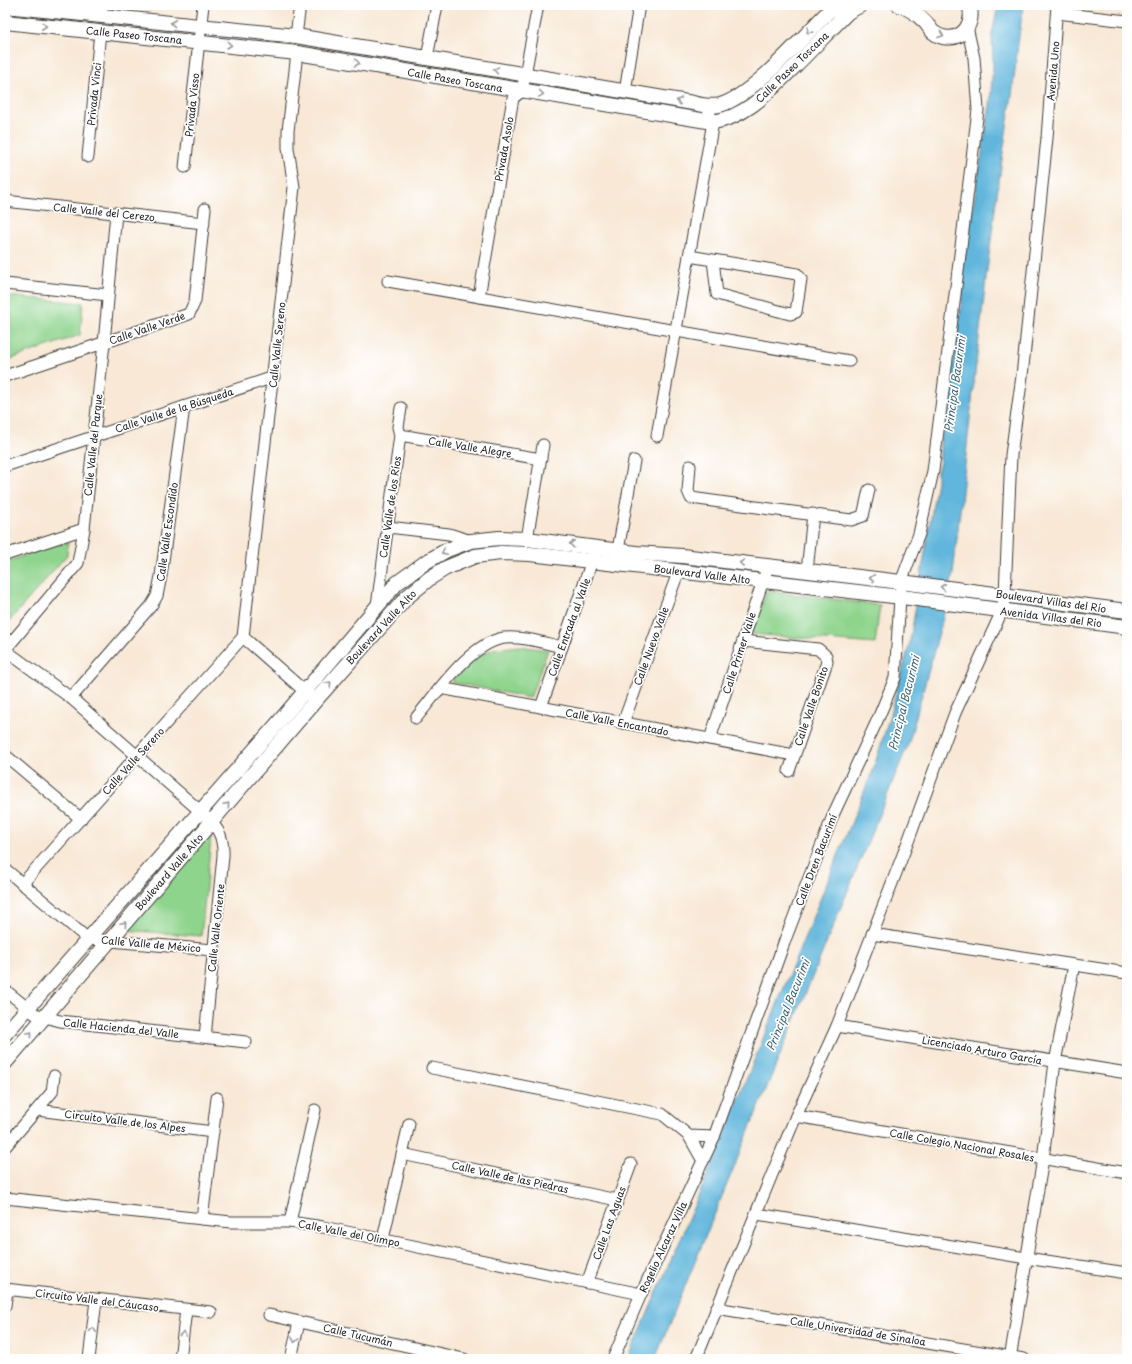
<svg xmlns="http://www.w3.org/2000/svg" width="1132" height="1364" viewBox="0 0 1132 1364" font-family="'Playpen Sans',sans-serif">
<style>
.green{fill:#8fd48d;stroke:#567854}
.water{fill:#60b6dc;stroke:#3e697c}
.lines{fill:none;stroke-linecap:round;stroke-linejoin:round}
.minor-casing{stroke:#3d3b38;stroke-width:13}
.tertiary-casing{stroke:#3d3b38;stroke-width:16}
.minor{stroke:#fff;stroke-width:11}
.tertiary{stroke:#fff;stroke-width:14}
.oneway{stroke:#999}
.labels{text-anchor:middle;stroke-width:3.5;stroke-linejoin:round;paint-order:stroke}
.street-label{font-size:10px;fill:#1c1c1c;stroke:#fff}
.water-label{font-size:11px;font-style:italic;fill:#3b6172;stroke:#fff}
</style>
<rect width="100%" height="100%" fill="#fff"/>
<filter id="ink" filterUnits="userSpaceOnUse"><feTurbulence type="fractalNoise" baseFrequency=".025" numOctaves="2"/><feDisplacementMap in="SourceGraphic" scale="8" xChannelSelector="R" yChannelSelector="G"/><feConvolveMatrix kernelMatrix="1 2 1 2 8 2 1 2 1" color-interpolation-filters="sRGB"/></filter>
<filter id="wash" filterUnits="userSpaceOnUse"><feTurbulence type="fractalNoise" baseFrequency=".012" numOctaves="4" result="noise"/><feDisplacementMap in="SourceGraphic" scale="16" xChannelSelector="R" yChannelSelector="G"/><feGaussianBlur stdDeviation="0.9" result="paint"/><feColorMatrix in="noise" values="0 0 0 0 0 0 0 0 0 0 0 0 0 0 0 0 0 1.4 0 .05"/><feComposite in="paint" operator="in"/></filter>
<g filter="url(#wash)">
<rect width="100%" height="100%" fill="#f8e8d5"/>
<!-- green -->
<g class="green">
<path d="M5,296L83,303L80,335L5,361Z"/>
<path d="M68,541L67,555L5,626V562Z"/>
<path d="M767,591L880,605L875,644L751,634Z"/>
<path d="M519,646L548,650L530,698L451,682L471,660L493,649Z"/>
<path d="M212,828L201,936L124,930Z"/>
</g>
<!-- water -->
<path class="water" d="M998,5H1024C1018,35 1016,65 1012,95C986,253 971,414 953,574L943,618L909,742L655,1359H628L706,1178L873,770L887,725L909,646L937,481V472L940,462V441L946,420L962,298L963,266L990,105L993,65L992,34Z"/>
</g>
<g filter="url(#ink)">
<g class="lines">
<!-- minor casing -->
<g class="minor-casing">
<g id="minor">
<path d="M1057,13L1127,21"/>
<path d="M101,16L102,5"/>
<path d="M296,36L300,5"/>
<path d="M427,58L437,5"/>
<path d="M625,92L639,5"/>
<path d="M88,157L100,32"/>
<path d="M185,167L203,5"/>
<path d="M5,201L204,223"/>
<path d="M689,256L797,274L801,279L796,312L790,314L717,294L713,260"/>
<path d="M388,281L849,361"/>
<path d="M5,284L108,295"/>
<path d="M479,297L513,98L522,91L538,5"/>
<path d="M5,376L189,314L195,301L205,209"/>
<path d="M400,435L541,459"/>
<path d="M657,436L713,122L706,105"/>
<path d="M5,466L274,377"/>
<path d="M690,466L688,491L691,498L851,520L863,516L869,490"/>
<path d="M388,527L449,534L471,541"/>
<path d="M527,539L543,445"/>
<path d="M618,550L634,461"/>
<path d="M5,555L84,529"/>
<path d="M807,571L813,514"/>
<path d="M377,606L400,435L398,427L401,408"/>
<path d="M243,637L310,696"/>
<path d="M743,641L818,649L826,656L827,662L789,771"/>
<path d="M5,650L71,698L200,811C216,826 224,833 223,856L205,1037"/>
<path d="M5,650L78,563L84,529L104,343L116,213"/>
<path d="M440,688L794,755"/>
<path d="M71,698L151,606L157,596L161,576L184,407"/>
<path d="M541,707L594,555"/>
<path d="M416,718C437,693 470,643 504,638C523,636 544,643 562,647"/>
<path d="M623,723L679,570"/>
<path d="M710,739L768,566"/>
<path d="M5,755L81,819"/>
<path d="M5,869L88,939L213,950"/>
<path d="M22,884L243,637L294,187L288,148V131L297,53"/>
<path d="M872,934L1127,973"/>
<path d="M5,990L35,1014L60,1021L246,1042"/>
<path d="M837,1026L1127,1073"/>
<path d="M432,1068L662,1114L689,1136L714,1137"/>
<path d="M37,1110L213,1132"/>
<path d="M796,1116L1127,1173"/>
<path d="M689,1136L703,1161"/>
<path d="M5,1147L52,1092L54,1076"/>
<path d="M402,1154L617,1200"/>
<path d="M5,1198L231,1222H290L323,1227L641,1294"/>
<path d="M757,1214L1026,1258L1127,1273"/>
<path d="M202,1219L217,1098"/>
<path d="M290,1222L315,1110"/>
<path d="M383,1239L409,1124"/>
<path d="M587,1283L631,1164"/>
<path d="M5,1289L211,1312"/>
<path d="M5,1306L7,1290"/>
<path d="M716,1308L1024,1359"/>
<path d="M269,1315L464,1359"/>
<path d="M89,1359L96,1300"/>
<path d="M180,1359L186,1310"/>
<path d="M291,1359L299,1322"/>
<path d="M613,1359L641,1294L714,1137L785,940L834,813L877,721L895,678L901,582L919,534L933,471L978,110L974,58L967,27"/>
<path d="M696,1359L796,1116L837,1026L909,839L955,713L1002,611L1005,594L1011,455L1022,376L1047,138L1057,5"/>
<path d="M1010,1359L1043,1159L1055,1062L1074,965"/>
</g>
</g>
<!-- tertiary casing -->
<g class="tertiary-casing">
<g id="tertiary">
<path d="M899,5C908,8 916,13 923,20C927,23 929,28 933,32C943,40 958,40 966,29C971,22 972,13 969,5"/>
<path d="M5,6L296,36L693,103C701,105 711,107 720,105C751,97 804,36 828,12L838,5"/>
<path d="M5,22L297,53L713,122C747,117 770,90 794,67C812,49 830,30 848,12L861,5"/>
<path d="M5,1034L278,723L397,583L426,562L447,550L471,541L499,538L527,539L636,553L682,556L901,582L1127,611"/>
<path d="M5,1063L315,701L407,597L430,578L446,568L475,556L501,553L530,554L910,598L1127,627"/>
</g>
</g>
<!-- minor -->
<use href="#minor" class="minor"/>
<!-- tertiary -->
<use href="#tertiary" class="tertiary"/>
</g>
<!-- one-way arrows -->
<defs><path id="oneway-chevron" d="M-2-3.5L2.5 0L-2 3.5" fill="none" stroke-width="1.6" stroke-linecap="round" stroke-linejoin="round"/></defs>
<g class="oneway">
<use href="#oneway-chevron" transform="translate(173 23) rotate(-174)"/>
<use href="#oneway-chevron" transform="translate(44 26) rotate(6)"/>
<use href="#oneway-chevron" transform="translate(809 31) rotate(135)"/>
<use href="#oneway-chevron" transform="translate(941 35) rotate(20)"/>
<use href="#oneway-chevron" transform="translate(229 45) rotate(6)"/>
<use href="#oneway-chevron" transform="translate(357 63) rotate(10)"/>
<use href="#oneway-chevron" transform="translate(496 70) rotate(-170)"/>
<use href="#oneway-chevron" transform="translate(541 94) rotate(9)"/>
<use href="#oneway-chevron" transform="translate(679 101) rotate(-170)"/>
<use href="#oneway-chevron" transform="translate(572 544) rotate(-174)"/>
<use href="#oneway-chevron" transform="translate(444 552) rotate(154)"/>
<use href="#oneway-chevron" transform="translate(742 563) rotate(-174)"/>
<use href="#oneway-chevron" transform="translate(872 578) rotate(-173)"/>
<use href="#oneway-chevron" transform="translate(943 587) rotate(-173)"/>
<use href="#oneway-chevron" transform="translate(329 684) rotate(-48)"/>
<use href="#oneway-chevron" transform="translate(227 805) rotate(-49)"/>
<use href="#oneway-chevron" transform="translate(124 924) rotate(-49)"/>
<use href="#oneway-chevron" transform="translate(30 1034) rotate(-49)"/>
<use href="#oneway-chevron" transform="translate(93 1330) rotate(-82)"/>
<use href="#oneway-chevron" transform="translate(183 1334) rotate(-83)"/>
<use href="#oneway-chevron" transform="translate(295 1340) rotate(102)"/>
</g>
</g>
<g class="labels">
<!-- street labels -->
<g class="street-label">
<text transform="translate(134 35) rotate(6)" y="4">Calle Paseo Toscana</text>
<text transform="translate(792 67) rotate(-44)" y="4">Calle Paseo Toscana</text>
<text transform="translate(1053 71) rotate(-85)" y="4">Avenida Uno</text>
<text transform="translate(455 80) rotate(10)" y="4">Calle Paseo Toscana</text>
<text transform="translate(94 94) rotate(-84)" y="4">Privada Vinci</text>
<text transform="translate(192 105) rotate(-84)" y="4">Privada Visso</text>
<text transform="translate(504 149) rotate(-80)" y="4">Privada Asolo</text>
<text transform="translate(104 212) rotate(6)" y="4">Calle Valle del Cerezo</text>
<text transform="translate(147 328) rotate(-19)" y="4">Calle Valle Verde</text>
<text transform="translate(277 345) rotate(-84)" y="4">Calle Valle Sereno</text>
<text transform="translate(174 410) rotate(-18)" y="4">Calle Valle de la Búsqueda</text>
<text transform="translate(93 445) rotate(-84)" y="4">Calle Valle del Parque</text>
<text transform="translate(470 447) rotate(9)" y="4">Calle Valle Alegre</text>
<text transform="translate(390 507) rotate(-82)" y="4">Calle Valle de los Ríos</text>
<text transform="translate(167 532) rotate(-82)" y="4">Calle Valle Escondido</text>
<text transform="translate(702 574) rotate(7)" y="4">Boulevard Valle Alto</text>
<text transform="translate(1051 601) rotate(8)" y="4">Boulevard Villas del Río</text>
<text transform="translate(1051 617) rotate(7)" y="4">Avenida Villas del Rio</text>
<text transform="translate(381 627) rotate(-47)" y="4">Boulevard Valle Alto</text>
<text transform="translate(569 627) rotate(-70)" y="4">Calle Entrada al Valle</text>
<text transform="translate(651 646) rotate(-70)" y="4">Calle Nuevo Valle</text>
<text transform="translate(739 653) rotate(-72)" y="4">Calle Primer Valle</text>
<text transform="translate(811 706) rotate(-71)" y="4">Calle Valle Bonito</text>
<text transform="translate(617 722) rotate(11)" y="4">Calle Valle Encantado</text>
<text transform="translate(133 761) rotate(-48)" y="4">Calle Valle Sereno</text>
<text transform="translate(816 860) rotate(-69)" y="4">Calle Dren Bacurimí</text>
<text transform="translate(169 872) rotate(-49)" y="4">Boulevard Valle Alto</text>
<text transform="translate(216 928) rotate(-84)" y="4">Calle Valle Oriente</text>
<text transform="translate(151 944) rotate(5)" y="4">Calle Valle de México</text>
<text transform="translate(121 1028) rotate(6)" y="4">Calle Hacienda del Valle</text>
<text transform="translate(982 1050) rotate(10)" y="4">Licenciado Arturo García</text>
<text transform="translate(125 1121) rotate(7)" y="4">Circuito Valle de los Alpes</text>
<text transform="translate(962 1145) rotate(10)" y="4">Calle Colegio Nacional Rosales</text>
<text transform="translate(510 1177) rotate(12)" y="4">Calle Valle de las Piedras</text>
<text transform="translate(609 1223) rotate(-70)" y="4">Calle Las Aguas</text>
<text transform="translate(349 1233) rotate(11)" y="4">Calle Valle del Olimpo</text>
<text transform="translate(663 1247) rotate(-65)" y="4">Rogelio Alcaraz Villa</text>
<text transform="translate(97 1300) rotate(7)" y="4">Circuito Valle del Cáucaso</text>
<text transform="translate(858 1331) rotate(9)" y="4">Calle Universidad de Sinaloa</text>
<text transform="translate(358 1335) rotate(13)" y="4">Calle Tucumán</text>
</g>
<!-- water labels -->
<g class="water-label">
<text transform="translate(955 384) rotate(-82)" y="4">Principal Bacurimi</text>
<text transform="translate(904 703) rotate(-76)" y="4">Principal Bacurimi</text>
<text transform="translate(788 1005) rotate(-68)" y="4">Principal Bacurimi</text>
</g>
</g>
<!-- margin -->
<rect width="1132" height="1364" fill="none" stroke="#fff" stroke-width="20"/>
</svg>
